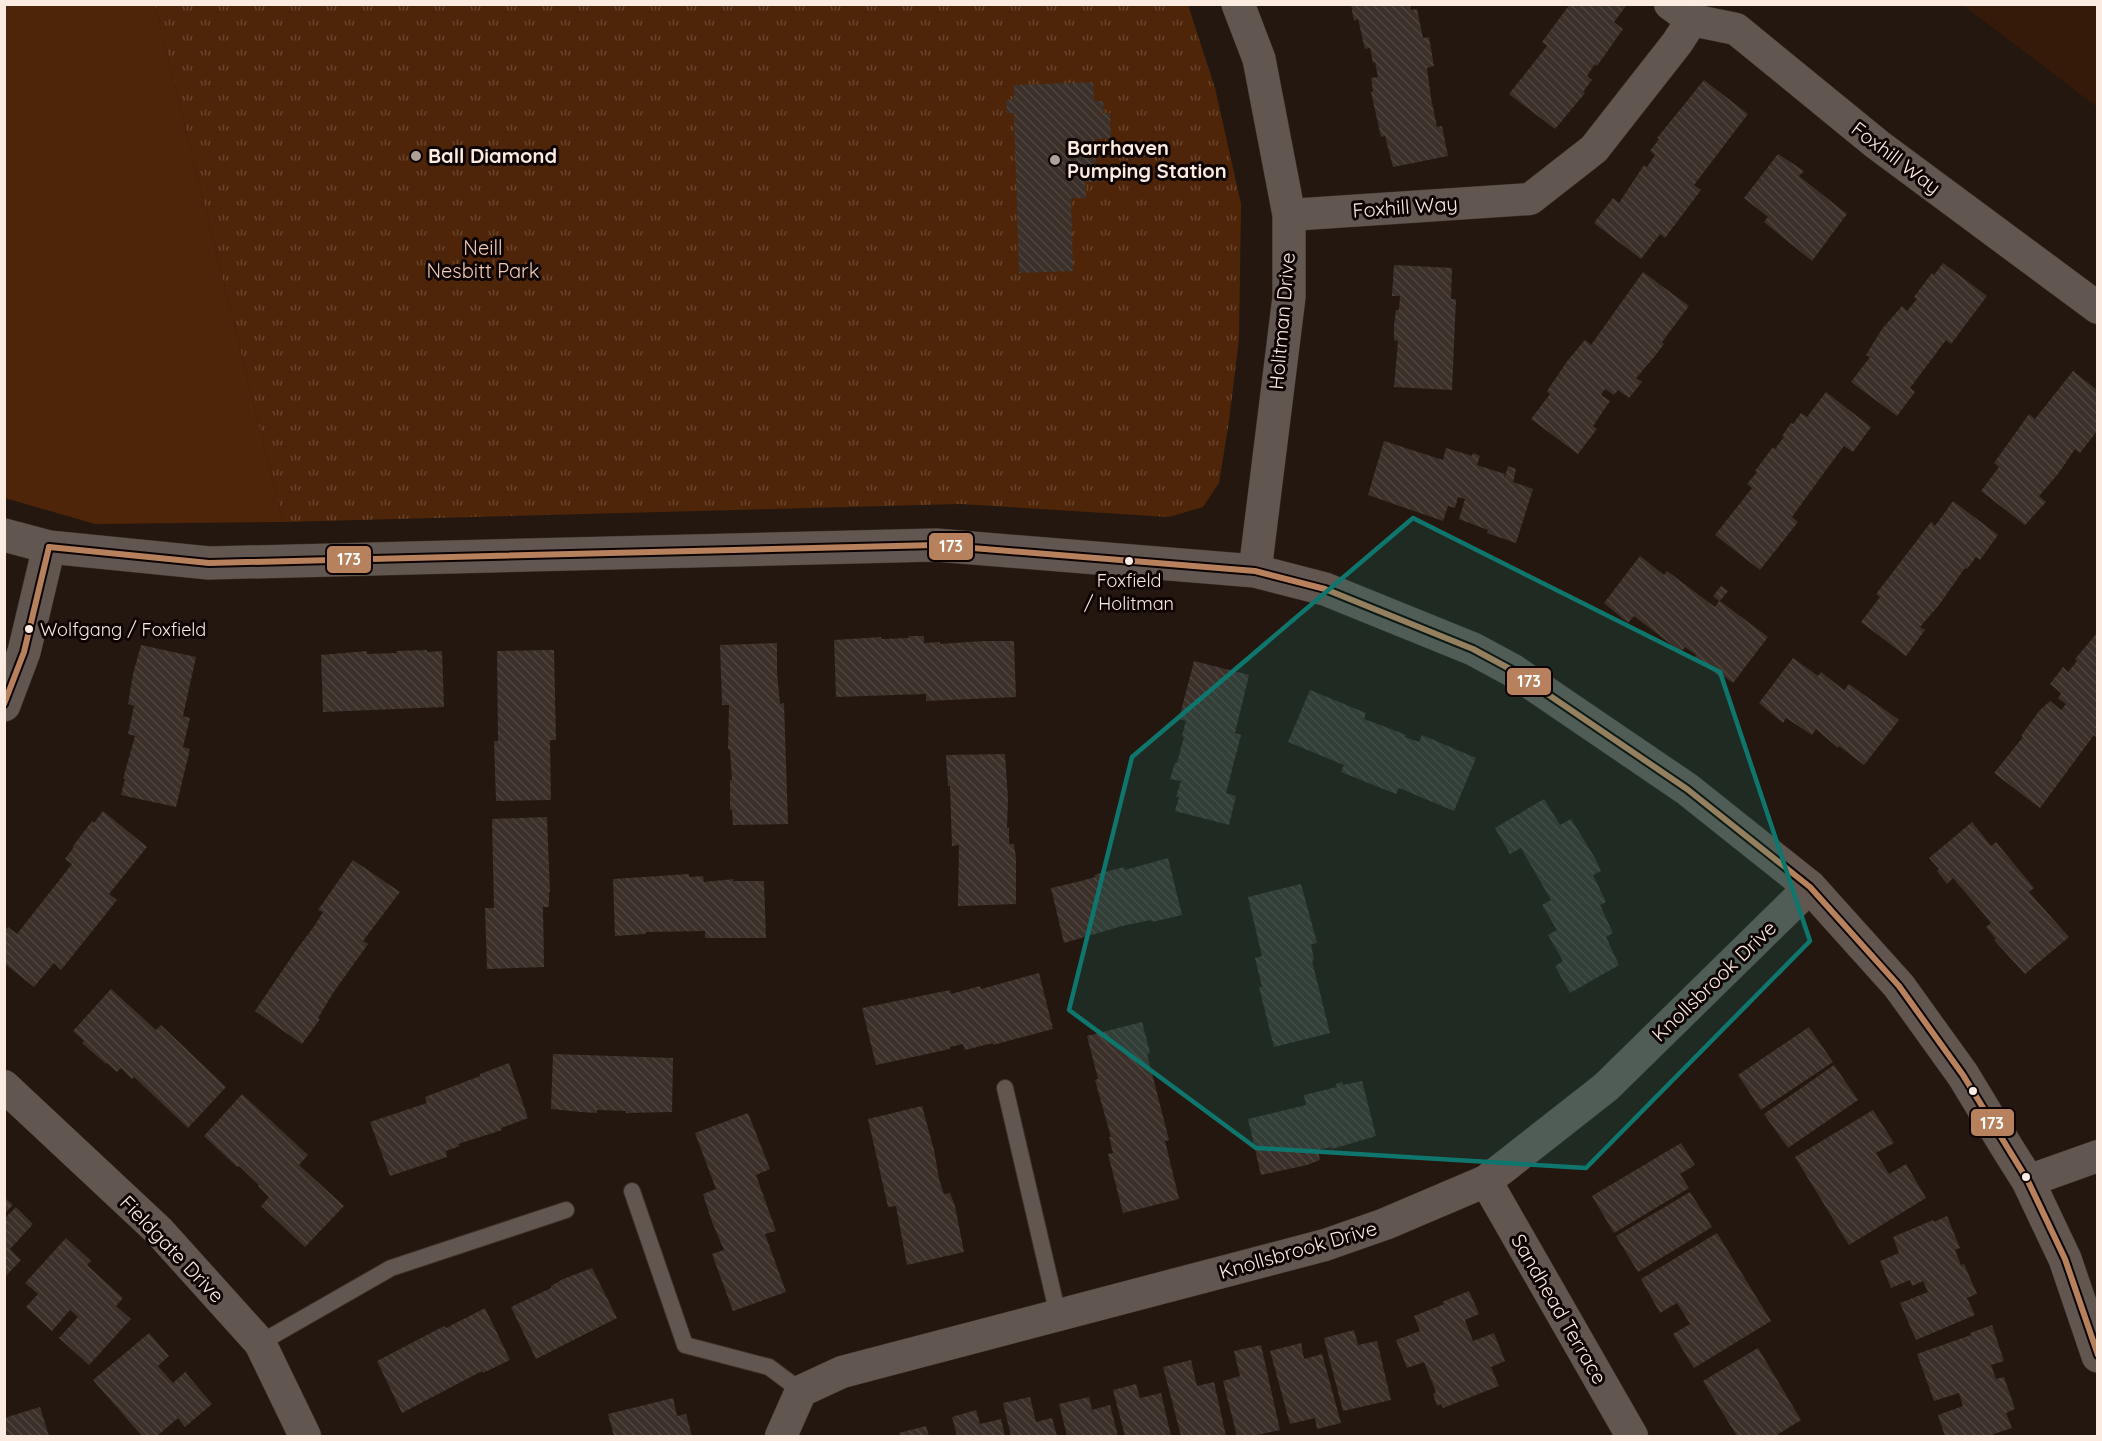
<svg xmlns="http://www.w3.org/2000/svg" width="2102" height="1441" viewBox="0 0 2102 1441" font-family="Quicksand,sans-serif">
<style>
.built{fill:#361a09}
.grass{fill:#4e2508}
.park{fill:url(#park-tufts)}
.building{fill:url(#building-back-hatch)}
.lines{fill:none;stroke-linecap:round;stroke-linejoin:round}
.lane-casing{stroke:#3c312c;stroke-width:18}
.street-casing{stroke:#3c312c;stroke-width:33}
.secondary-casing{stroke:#3c312c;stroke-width:34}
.lane{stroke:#615750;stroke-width:16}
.street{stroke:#615750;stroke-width:32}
.secondary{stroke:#615750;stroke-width:33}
.bus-1-casing{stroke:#0d0402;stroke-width:10}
.bus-1{stroke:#b6815c;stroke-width:6}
.marked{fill:#0f766e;fill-opacity:0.2;stroke:#0f766e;stroke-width:4.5;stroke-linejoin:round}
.poi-dot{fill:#b0a198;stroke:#0d0402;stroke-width:2}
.bus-dot{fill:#fcebe1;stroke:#0d0402;stroke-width:2}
.labels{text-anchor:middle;stroke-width:6;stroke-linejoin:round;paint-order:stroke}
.bus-label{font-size:18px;fill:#fcebe1;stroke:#0d0402}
.poi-label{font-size:20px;font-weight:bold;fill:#fcebe1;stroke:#0d0402;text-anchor:start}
.street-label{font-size:20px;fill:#fcebe1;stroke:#0d0402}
.park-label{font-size:20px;fill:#f4ccb7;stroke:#0d0402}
.line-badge{stroke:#0d0402;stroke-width:2}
.badge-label{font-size:16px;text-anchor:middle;font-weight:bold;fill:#fff}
</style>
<defs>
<pattern id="park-tufts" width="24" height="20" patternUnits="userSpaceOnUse" patternTransform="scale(1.5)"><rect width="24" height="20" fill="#4e2508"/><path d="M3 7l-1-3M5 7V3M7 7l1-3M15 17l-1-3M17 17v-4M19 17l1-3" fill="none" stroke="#68452c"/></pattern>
<pattern id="building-back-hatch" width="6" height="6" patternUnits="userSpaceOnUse" patternTransform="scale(1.5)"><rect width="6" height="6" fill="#3b302a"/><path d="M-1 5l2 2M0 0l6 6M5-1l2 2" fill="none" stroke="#4e443e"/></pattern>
</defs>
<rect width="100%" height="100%" fill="#24170f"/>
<!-- built -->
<path class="built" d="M1963,5H2097V107Z"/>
<!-- grass -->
<path class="grass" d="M4,5H155L283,522L95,524L5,498Z"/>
<!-- park -->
<path class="park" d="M155,5H1188L1215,88L1241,204L1239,339L1229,421L1219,483L1203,507L1169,517L960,504L283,522Z"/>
<!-- building -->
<g class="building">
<path d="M1351,4H1410L1411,10L1417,9L1423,38L1429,37L1434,66L1427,68L1431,98L1437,127L1442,126L1448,156L1393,167L1385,136L1381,137L1371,92L1373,91L1371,78L1378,77L1375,62L1373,63L1370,48L1365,49L1358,19L1354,21Z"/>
<path d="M1570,4L1626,6L1614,22L1623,29L1597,66L1595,64L1587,76L1592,80L1583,92L1585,93L1555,129L1509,94L1547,46L1542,42Z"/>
<path d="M1704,80L1748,114L1694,185L1701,190L1665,238L1660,234L1641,259L1594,223L1613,198L1619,203L1644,165L1647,167L1655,155L1650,151L1659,139L1657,138Z"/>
<path d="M1093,82L1094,101H1103L1104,112L1095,113H1110L1111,138L1095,139L1096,182H1085L1086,198H1071L1073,271L1019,273L1014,113L1007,114L1006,100L1014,99V85Z"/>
<path d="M1778,154L1804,171L1799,176L1847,214L1812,261L1764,222L1768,217L1744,198Z"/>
<path d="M1943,263L1987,296L1951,344L1946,340L1910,388L1915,392L1897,416L1851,382L1870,357L1866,355L1882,329L1902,306L1907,311L1917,299L1914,297L1932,273L1934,275Z"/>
<path d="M1394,265L1452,268L1451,299H1456L1452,390L1394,387L1398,341L1394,340V325L1396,310H1399L1400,296H1392Z"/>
<path d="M1643,272L1689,306L1662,342L1664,344L1655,356L1636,378L1642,382L1629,398L1618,390L1614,395L1605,389L1601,395L1610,401L1593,426L1597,429L1578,454L1531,419L1550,394L1547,391L1568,360L1585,340L1591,345Z"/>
<path d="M2073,371L2097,390V431L2080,453L2075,449L2058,474L2039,496L2046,502L2025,525L1981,491L1999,467L1994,463L2029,414L2035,419Z"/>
<path d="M1826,392L1871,427L1853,452L1844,446L1826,470L1792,517L1798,522L1760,570L1715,535L1752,488L1747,484L1757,472L1755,471L1773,447L1775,449L1784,437L1782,436L1791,423L1793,424L1801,413L1807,417Z"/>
<path d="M1384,441L1443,460L1446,448L1472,456L1473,453L1480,456L1477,465L1505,474L1504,480L1508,466L1516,469L1513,482L1533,489L1516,543L1487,533L1488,530L1459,519L1465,499L1458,497L1455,508L1448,506L1443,521L1368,495Z"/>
<path d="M1953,501L1998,535L1980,560L1976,557L1967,569L1965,568L1939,605L1920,627L1925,630L1906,656L1861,622L1880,597L1876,594L1912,547L1931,522L1935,526Z"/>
<path d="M1640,556L1664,575L1667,571L1715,607L1719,601L1713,596L1721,586L1728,591L1720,601L1768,637L1733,683L1721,674L1719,676L1695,657L1696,655L1685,647L1681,652L1634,616L1628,623L1604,603Z"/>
<path d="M2097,633V738L2094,735L2040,808L1994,773L2023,737L2021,736L2039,711L2050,701L2061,710L2066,704L2058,698L2061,693L2050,684L2063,667L2068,672L2077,661L2075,659Z"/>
<path d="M908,636H924V643L940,642V644L983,641H1014L1016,697L926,701V694L836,697L834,640L881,637V639L909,638Z"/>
<path d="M777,643V673L780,704L784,703L788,824L733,825L732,810H730V780H732L730,749L728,750L729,705H722L720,645Z"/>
<path d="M141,645L196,657L183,716L190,718L183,747L190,749L176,807L121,795L125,779H123L135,736L128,734L134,706L128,704L133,674Z"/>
<path d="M427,650V652L442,651L444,707L323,712L321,655L367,651V654L397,653L396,651Z"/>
<path d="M554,650L556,740H550L551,800L496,801L494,741H498L497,651Z"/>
<path d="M1793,658L1818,676L1821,672L1844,690L1849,684L1899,720L1864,765L1839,746L1838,748L1816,729L1812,735L1786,718L1783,723L1759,703Z"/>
<path d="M1194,661L1249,675L1235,733L1241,735L1226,793L1236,796L1229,825L1175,811L1179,797H1176L1181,781L1170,779L1175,763H1177L1184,737L1182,736L1186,721L1179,719Z"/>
<path d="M1310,690L1366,713L1364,719L1391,729L1406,735L1405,737L1419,742L1422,735L1476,758L1454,811L1399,788L1396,794L1341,772L1344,765L1288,742Z"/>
<path d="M1005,754L1008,799L1007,828H1009V844H1014L1016,858V904L958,906L959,845L952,846L950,786H948L946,755Z"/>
<path d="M1544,799L1560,825L1571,819L1595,858L1601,871L1593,875L1606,902L1600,905L1613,933L1606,937L1619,965L1570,993L1555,966L1563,961L1548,935L1557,930L1542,905L1551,900L1521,848L1510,854L1495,828Z"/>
<path d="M103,811L147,847L109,894L117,900L61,970L54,963L34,987L4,963V931L8,927L17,934L72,864L65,859L74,847L73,846L92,821L94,823Z"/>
<path d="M547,817L550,892H549V907H543L544,967L487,969L485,908H494L492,819Z"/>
<path d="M1972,822L1991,846L1996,842L2034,888L2029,892L2069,937L2025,974L1994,940L1996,939L1986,927L1991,923L1982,912L1953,878L1947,884L1937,871L1939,869L1929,858Z"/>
<path d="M1168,858L1182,915L1152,922L1151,920L1122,926L1064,943L1051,888L1081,881L1095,877L1094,875L1124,867L1125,870Z"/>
<path d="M353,860L400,892L363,941L368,944L333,993L318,1018L320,1019L302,1044L255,1011L297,949L315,925L323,912L318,910Z"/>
<path d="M689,874V877L703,876L704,882L734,879L733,881H764L766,938H705V931L646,932L645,934L615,936L613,879Z"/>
<path d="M1301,884L1317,943L1311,944L1314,960L1312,961L1330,1033L1274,1047L1259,987H1262L1255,958L1262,956L1248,897Z"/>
<path d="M1039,973L1053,1029L993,1045V1043L965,1050L963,1044L950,1047V1049L876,1065L862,1008L950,990L951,994L980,986L981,989Z"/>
<path d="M111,989L156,1030L161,1025L226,1087L188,1128L134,1077L132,1079L121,1068L117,1072L107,1063L106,1064L82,1043L84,1041L73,1031Z"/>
<path d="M1142,1022L1150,1053L1147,1054L1169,1140L1165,1141L1179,1199L1123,1213L1108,1154L1113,1153L1109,1137H1111L1095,1080L1098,1079L1087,1036Z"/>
<path d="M1809,1027L1833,1062L1761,1110L1738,1075Z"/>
<path d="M553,1054L673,1058L672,1112L626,1113V1111L597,1110V1113L581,1112L551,1109Z"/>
<path d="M509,1063L528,1118L501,1128L502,1130L458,1144L460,1146L446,1151L447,1157L390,1176L370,1122L427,1103L425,1097L480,1076V1074Z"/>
<path d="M1834,1065L1858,1100L1788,1148L1764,1114Z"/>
<path d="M1362,1081L1376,1136L1332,1149L1331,1147L1318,1150L1320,1160L1307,1165L1261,1175L1248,1119L1306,1105L1304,1095L1337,1087L1336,1084L1342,1082L1343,1085Z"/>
<path d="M242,1094L308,1155L299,1165L344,1206L305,1247L261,1206L269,1197L258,1186L259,1185L239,1166L237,1167L204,1136Z"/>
<path d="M922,1106L934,1150L939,1179L944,1194L950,1193L955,1206L964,1252L907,1265L896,1206L888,1207L868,1119Z"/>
<path d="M1873,1110L1894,1143L1876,1153L1889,1174L1906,1164L1926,1198L1849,1245L1795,1157Z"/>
<path d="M748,1113L770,1169L756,1175L776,1231L765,1234L786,1292L733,1311L712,1254L724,1250L712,1222L703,1194L716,1189L695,1133Z"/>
<path d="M1681,1143L1695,1165L1680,1174L1689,1188L1614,1233L1592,1196Z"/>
<path d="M1690,1192L1712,1227L1638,1272L1616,1236Z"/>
<path d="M4,1197L13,1205L4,1214Z"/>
<path d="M16,1207L33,1224L10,1249L21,1260L4,1278V1219Z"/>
<path d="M1947,1216L1960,1248L1955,1250L1961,1265L1964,1264L1977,1294L1967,1298L1975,1315L1916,1340L1900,1303L1928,1292L1923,1281L1912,1286L1910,1280L1891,1288L1880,1261L1899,1253L1893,1237L1933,1220L1934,1222Z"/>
<path d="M1717,1233L1771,1321L1694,1368L1673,1334L1690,1324L1684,1314L1677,1303L1660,1313L1641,1279Z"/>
<path d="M66,1238L91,1261L87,1265L123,1298L116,1306L131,1319L89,1365L59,1338L78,1317L70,1310L52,1331L26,1307L38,1294L25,1283Z"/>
<path d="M592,1268L617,1318L536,1359L511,1307L551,1288V1286L563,1279Z"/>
<path d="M1469,1291L1479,1314L1465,1320L1473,1341L1494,1333L1505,1361L1491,1367L1499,1386L1443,1408L1441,1404L1437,1406L1433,1394L1436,1392L1424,1362L1407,1368L1396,1340L1420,1331L1414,1316L1444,1304L1442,1302Z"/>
<path d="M485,1308L510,1360L483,1373L482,1371L402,1413L377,1361L444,1326L446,1328Z"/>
<path d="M1992,1325L2004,1361L1991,1365L1996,1379L2004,1377L2015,1409L2006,1413L2012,1428L1988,1436H1945L1938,1415L1963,1406L1959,1393L1934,1401L1917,1354L1971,1335L1970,1333Z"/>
<path d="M1354,1330L1358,1345L1377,1341L1391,1400L1343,1411L1324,1338Z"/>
<path d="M149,1333L169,1356L158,1366L166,1375L173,1383L185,1372L212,1404L185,1427L178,1418L157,1436H142L93,1380Z"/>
<path d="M1301,1343L1304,1359L1322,1354L1341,1423L1317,1429L1315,1418L1290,1424L1270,1351Z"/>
<path d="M1261,1345L1280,1430L1253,1436H1237L1223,1381L1240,1376L1234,1351Z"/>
<path d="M1758,1348L1801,1420L1775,1436H1737L1703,1381Z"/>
<path d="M1191,1360L1197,1386L1214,1382L1226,1436H1181L1163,1367Z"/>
<path d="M1136,1384L1140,1398L1161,1393L1171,1436H1125L1113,1390Z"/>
<path d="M1030,1397L1036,1422L1052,1418L1057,1436H1011L1003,1403Z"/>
<path d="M1089,1397L1092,1410L1110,1405L1118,1436H1067L1059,1404Z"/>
<path d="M673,1398L677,1416L686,1414L692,1436H614L608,1414Z"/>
<path d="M40,1407L49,1436H4V1418Z"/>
<path d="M976,1410L980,1424L1001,1419L1005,1436H957L952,1417Z"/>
<path d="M926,1426L929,1436H900L899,1433Z"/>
</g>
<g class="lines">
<!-- lane casing -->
<g class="lane-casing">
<g id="lane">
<path d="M1005,1088L1058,1315"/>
<path d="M632,1191L685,1345L769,1367L801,1391"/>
<path d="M260,1343L391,1268L566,1210"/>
</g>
</g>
<!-- street casing -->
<g class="street-casing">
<g id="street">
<path d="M1670,4L1692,20L1736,29L1878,145L2098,308"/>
<path d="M1289,215L1530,199L1594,149L1677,43L1692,20"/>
<path d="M4,1086L159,1231L260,1343L305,1436"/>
<path d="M1486,1181L1632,1436"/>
<path d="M2028,1181L2098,1156"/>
<path d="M781,1436L801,1391L842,1372L1325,1245L1385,1224L1486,1181L1508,1164L1606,1087L1810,887"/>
</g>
</g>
<!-- secondary casing -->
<g class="secondary-casing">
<g id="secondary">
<path d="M1238,4L1259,59L1289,215V297L1255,571"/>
<path d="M4,535L49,547L209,563L936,545L1255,571L1325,589L1473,649L1512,670L1687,789L1810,887L1899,986L1963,1075L2006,1146L2028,1181L2065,1259L2098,1356"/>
<path d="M4,705L24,652L49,547"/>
</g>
</g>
<!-- lane -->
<use href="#lane" class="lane"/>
<!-- street -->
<use href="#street" class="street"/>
<!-- secondary -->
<use href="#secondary" class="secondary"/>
<!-- bus-1 casing -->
<g class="bus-1-casing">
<g id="bus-1">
<path d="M49,547L209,563L936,545L1255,571L1325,589L1473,649L1512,670L1687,789L1810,887L1899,986L1963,1075L2028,1181L2065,1259L2098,1355"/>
<path d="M4,704L24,652L49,547"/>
</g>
</g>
<!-- bus-1 -->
<use href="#bus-1" class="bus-1"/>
</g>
<!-- marked area -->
<path class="marked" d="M1413,518L1720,672L1810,941L1586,1168L1256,1148L1069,1010L1132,757Z"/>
<!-- markers -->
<g class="poi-dot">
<circle cx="416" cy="156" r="6"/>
<circle cx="1055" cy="160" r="6"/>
</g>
<g class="bus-dot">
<circle cx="1129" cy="561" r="5"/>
<circle cx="29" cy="629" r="5"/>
<circle cx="1973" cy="1091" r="5"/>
<circle cx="2026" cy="1177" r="5"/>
</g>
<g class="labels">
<!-- bus labels -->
<g class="bus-label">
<text x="1129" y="587">Foxfield<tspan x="1129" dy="23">/ Holitman</tspan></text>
<text x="40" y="636" text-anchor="start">Wolfgang / Foxfield</text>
</g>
<!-- poi labels -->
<g class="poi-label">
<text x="1067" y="155">Barrhaven<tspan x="1067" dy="23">Pumping Station</tspan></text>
<text x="428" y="163">Ball Diamond</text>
</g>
<!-- street labels -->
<g class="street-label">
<text transform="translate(1896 158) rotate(37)" y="7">Foxhill Way</text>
<text transform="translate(1405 207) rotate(-4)" y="7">Foxhill Way</text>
<text transform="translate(1282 321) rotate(-85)" y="7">Holitman Drive</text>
<text transform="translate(1714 981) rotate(-44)" y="7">Knollsbrook Drive</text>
<text transform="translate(172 1249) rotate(46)" y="7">Fieldgate Drive</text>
<text transform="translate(1298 1250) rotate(-16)" y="7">Knollsbrook Drive</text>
<text transform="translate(1559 1309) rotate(60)" y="7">Sandhead Terrace</text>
</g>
<!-- park labels -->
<g class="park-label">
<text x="483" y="255">Neill<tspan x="483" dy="23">Nesbitt Park</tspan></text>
</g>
</g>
<g class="line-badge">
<rect x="928" y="532" width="46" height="29" rx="6" fill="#b6815c"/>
<rect x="326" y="545" width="46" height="29" rx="6" fill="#b6815c"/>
<rect x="1506" y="667" width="46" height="29" rx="6" fill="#b6815c"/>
<rect x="1970" y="1108" width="45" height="29" rx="6" fill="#b6815c"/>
</g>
<g class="badge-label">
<text x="951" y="552">173</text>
<text x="349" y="565">173</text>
<text x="1529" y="687">173</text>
<text x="1992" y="1129">173</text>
</g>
<!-- border -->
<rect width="2102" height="1441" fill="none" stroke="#fcebe1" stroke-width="12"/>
</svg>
